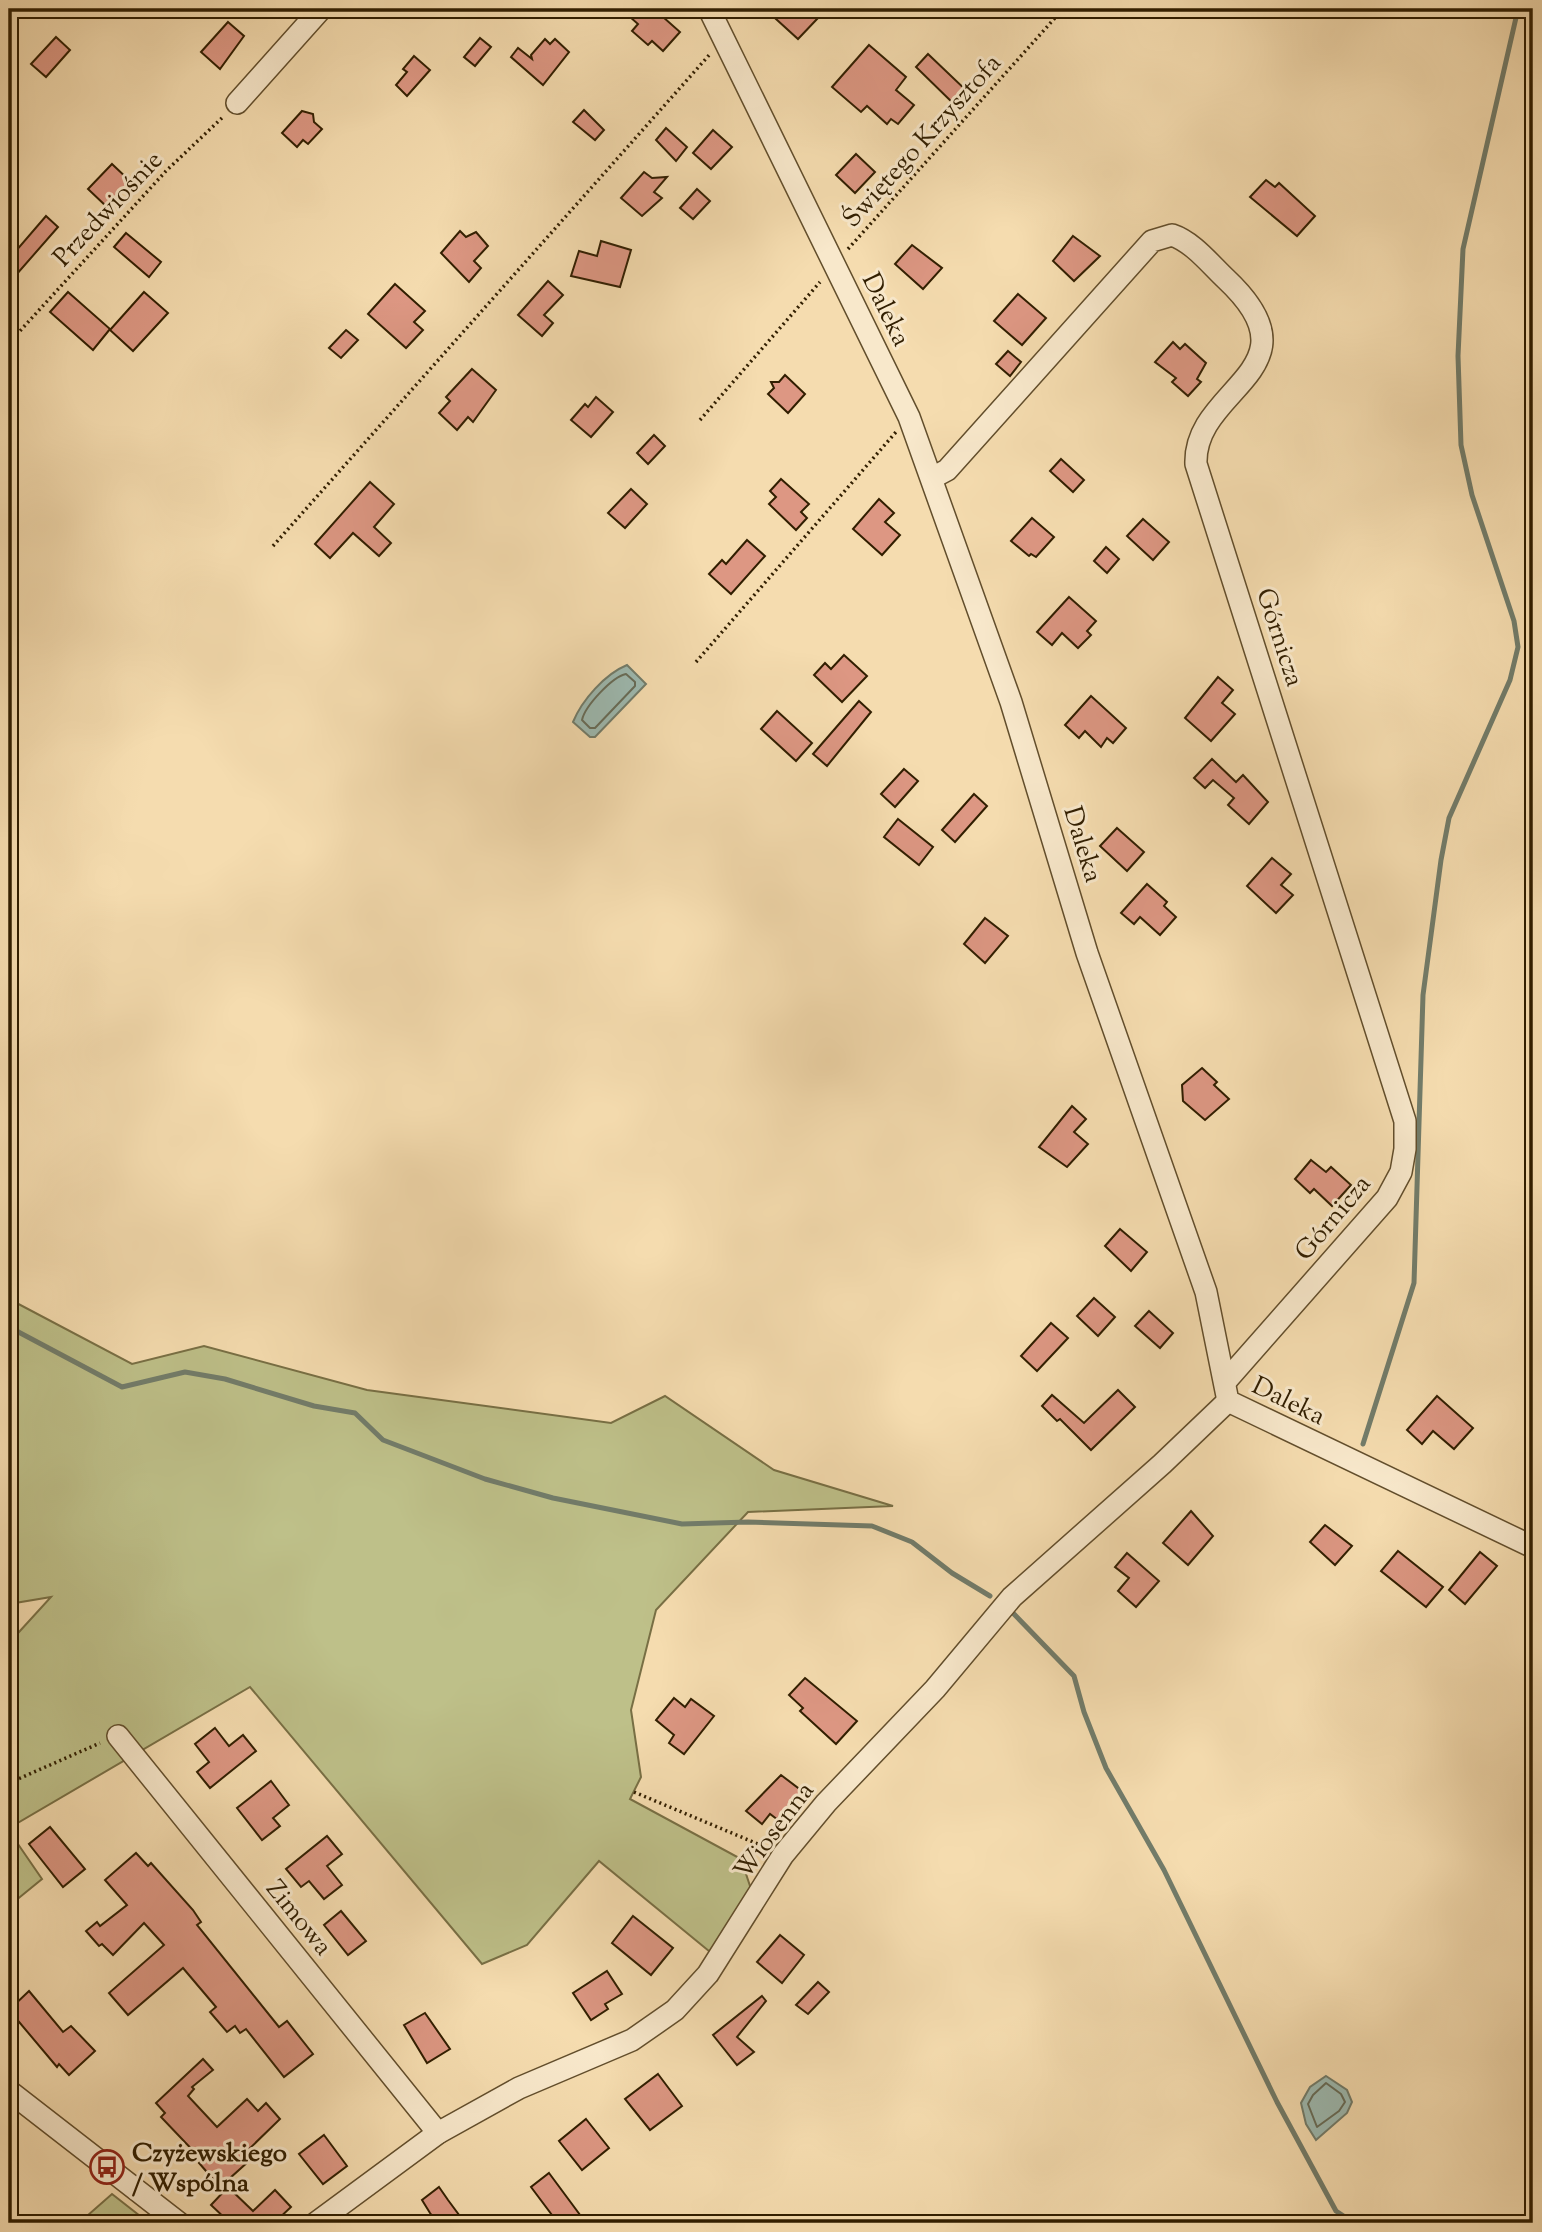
<svg xmlns="http://www.w3.org/2000/svg" width="1542" height="2232" viewBox="0 0 1542 2232" font-family="'Sorts Mill Goudy',serif">
<style>
.green{fill:#bec089;stroke:#786f44;stroke-width:2}
.water{fill:#9dbab1;stroke:#727c6a;stroke-width:2}
.lines{fill:none;stroke-linecap:round;stroke-linejoin:round}
.shore{stroke:#676c58;stroke-width:2}
.stream{stroke:#727c6a;stroke-width:5}
.building{fill:#dd9783;stroke:#311e00;stroke-width:2}
.minor-casing{stroke:#624e2c;stroke-width:24}
.path{stroke:#311e00;stroke-width:3.5;stroke-dasharray:2 3.5;stroke-linecap:butt}
.minor{stroke:#f8e8cb;stroke-width:21}
.labels{text-anchor:middle;stroke-width:6;stroke-linejoin:round;paint-order:stroke}
.street-label{font-size:26px;fill:#311e00;stroke:#f8e8cb}
.poi-label{font-size:26px;font-weight:bold;fill:#311e00;stroke:#f8e8cb;text-anchor:start}
</style>
<rect width="100%" height="100%" fill="#f5dcaf"/>
<filter id="stains"><feTurbulence type="fractalNoise" baseFrequency=".00286" numOctaves="4"/><feColorMatrix values="0 0 0 0 .2 0 0 0 0 .09 0 0 0 0 .02 0 0 0 .5 -.17"/></filter>
<radialGradient id="worn" r=".72"><stop offset=".6" stop-color="#630" stop-opacity="0"/><stop offset="1" stop-color="#630" stop-opacity=".3"/></radialGradient>
<!-- green -->
<g class="green">
<path d="M9,1299L132,1364L204,1346L367,1390L611,1423L665,1396L774,1470L893,1506L748,1512L656,1610L631,1710L641,1777L630,1799L741,1859L751,1889L715,1956L599,1861L527,1945L482,1964L250,1687L9,1828V1643L51,1597L9,1604Z"/>
<path d="M9,1831L42,1879L9,1906Z"/>
<path d="M112,2194L149,2223H79Z"/>
</g>
<!-- water -->
<g class="water">
<path d="M627,665L646,684L595,737H590L573,722C582,700 605,674 627,665Z"/>
<path d="M1326,2076L1347,2090L1352,2102L1347,2113L1316,2140L1306,2124L1301,2103L1310,2087Z"/>
</g>
<g class="lines">
<!-- shore -->
<g class="shore">
<path d="M626,674L635,682V686L595,728H590L582,720C585,706 612,677 626,674Z"/>
<path d="M1326,2083L1341,2094L1345,2102L1339,2111L1317,2127L1308,2104L1313,2095Z"/>
</g>
<!-- stream -->
<g class="stream">
<path d="M9,1327L122,1387L185,1372L225,1379L314,1406L355,1413L383,1440L485,1479L553,1498L682,1524L748,1522L872,1526L912,1542L952,1573L990,1596"/>
<path d="M1363,1444L1414,1283L1423,995L1441,860L1449,818L1510,680L1518,647L1514,621L1472,495L1461,445L1458,356L1463,249L1518,9"/>
<path d="M1012,1612L1074,1676L1084,1712L1106,1768L1164,1870L1277,2102L1336,2211L1354,2223"/>
</g>
</g>
<!-- building -->
<g class="building">
<path d="M637,9H654L680,32L663,51L652,41L648,45L632,31L638,24L630,17Z"/>
<path d="M765,9H808L818,18L798,39Z"/>
<path d="M228,22L244,36L220,69L201,52Z"/>
<path d="M56,37L70,50L46,77L31,64Z"/>
<path d="M480,38L491,47L475,66L464,57Z"/>
<path d="M545,39L550,44L555,39L569,52L543,85L511,57L518,48L532,59L531,55Z"/>
<path d="M869,45L906,77L896,90L914,105L898,124L891,119L887,124L867,106L861,112L832,87Z"/>
<path d="M928,54L970,94L958,108L916,67Z"/>
<path d="M414,56L430,70L407,96L396,85L407,72L403,69Z"/>
<path d="M584,110L604,130L595,140L573,122Z"/>
<path d="M302,111L313,114L314,122L322,129L308,144L303,140L297,147L282,133Z"/>
<path d="M666,128L687,147L676,161L656,140Z"/>
<path d="M713,130L732,147L711,169L693,153Z"/>
<path d="M856,154L875,172L855,193L836,175Z"/>
<path d="M112,164L131,182L107,207L88,189Z"/>
<path d="M644,172L652,178L667,177L654,192L662,198L642,216L621,198Z"/>
<path d="M1266,180L1275,187L1279,183L1315,216L1297,236L1250,197Z"/>
<path d="M697,189L710,201L693,219L680,208Z"/>
<path d="M46,216L58,227L9,283V259Z"/>
<path d="M460,231L466,237L476,232L488,246L474,261L481,268L469,282L441,253Z"/>
<path d="M126,233L161,262L149,277L114,247Z"/>
<path d="M1073,236L1100,256L1074,281L1053,261Z"/>
<path d="M601,241L631,250L620,287L571,276L579,251L597,256Z"/>
<path d="M912,245L942,268L923,289L895,264Z"/>
<path d="M548,281L563,295L544,315L553,323L542,336L518,315Z"/>
<path d="M395,284L425,311L414,322L423,330L406,348L368,314Z"/>
<path d="M68,292L110,329L93,350L50,312Z"/>
<path d="M144,292L168,313L133,351L110,330Z"/>
<path d="M1018,294L1046,318L1022,345L994,321Z"/>
<path d="M346,330L358,340L341,358L329,348Z"/>
<path d="M1173,342L1180,349L1185,344L1206,363L1197,379L1201,382L1188,396L1172,382L1176,378L1155,362Z"/>
<path d="M1008,351L1021,362L1010,376L996,364Z"/>
<path d="M472,369L496,390L473,422L468,417L457,430L439,413L450,401L446,397Z"/>
<path d="M785,375L805,394L788,413L768,394L774,388L771,382H779Z"/>
<path d="M596,397L613,412L591,437L571,420L585,404L588,407Z"/>
<path d="M654,435L665,446L648,464L637,453Z"/>
<path d="M1061,459L1084,480L1073,492L1050,471Z"/>
<path d="M781,479L809,504L801,512L807,518L796,530L769,504L776,497L770,491Z"/>
<path d="M370,482L394,504L374,527L391,543L379,556L353,533L330,558L315,544Z"/>
<path d="M631,489L647,504L625,528L608,513Z"/>
<path d="M879,499L894,513L885,522L900,535L882,555L853,529Z"/>
<path d="M1032,518L1054,537L1036,557L1031,554L1029,556L1011,541Z"/>
<path d="M1143,519L1169,542L1153,560L1127,536Z"/>
<path d="M747,540L765,556L731,594L709,574L722,560L726,564Z"/>
<path d="M1106,547L1119,559L1107,573L1094,561Z"/>
<path d="M1069,597L1096,621L1087,631L1091,635L1078,648L1062,633L1052,645L1037,632Z"/>
<path d="M844,655L867,676L842,702L814,675L825,663L831,669Z"/>
<path d="M1218,677L1233,690L1222,703L1235,714L1211,741L1185,718Z"/>
<path d="M1091,696L1126,728L1113,743L1107,738L1101,747L1085,731L1079,738L1065,725Z"/>
<path d="M859,701L871,712L827,766L813,754Z"/>
<path d="M777,711L812,743L796,761L761,729Z"/>
<path d="M1212,759L1236,782L1243,775L1268,802L1249,824L1228,805L1234,798L1213,780L1205,788L1194,778Z"/>
<path d="M904,769L918,781L895,807L881,794Z"/>
<path d="M974,794L987,806L955,842L942,830Z"/>
<path d="M898,819L933,847L919,865L884,837Z"/>
<path d="M1117,828L1144,852L1127,871L1100,846Z"/>
<path d="M1272,858L1291,874L1281,885L1293,895L1276,913L1247,886Z"/>
<path d="M1147,884L1167,902L1164,906L1176,917L1160,935L1140,917L1134,924L1121,913Z"/>
<path d="M985,918L1008,936L985,963L964,944Z"/>
<path d="M1202,1068L1217,1082L1214,1085L1229,1099L1205,1120L1183,1101L1182,1085Z"/>
<path d="M1072,1106L1086,1119L1074,1132L1088,1144L1067,1167L1039,1147Z"/>
<path d="M1311,1160L1326,1172L1331,1167L1351,1185L1332,1206L1314,1189L1310,1193L1295,1179Z"/>
<path d="M1120,1229L1147,1252L1131,1271L1105,1246Z"/>
<path d="M1094,1298L1115,1317L1098,1336L1077,1316Z"/>
<path d="M1149,1311L1173,1333L1160,1348L1135,1326Z"/>
<path d="M1051,1323L1068,1338L1037,1371L1021,1356Z"/>
<path d="M1118,1390L1135,1407L1091,1450L1060,1419L1057,1421L1042,1406L1052,1395L1084,1423Z"/>
<path d="M1437,1396L1473,1428L1454,1449L1433,1431L1422,1444L1407,1430Z"/>
<path d="M1191,1511L1213,1536L1188,1565L1163,1543Z"/>
<path d="M1325,1525L1352,1546L1335,1565L1310,1542Z"/>
<path d="M1398,1551L1443,1587L1426,1607L1381,1571Z"/>
<path d="M1480,1552L1497,1566L1465,1604L1449,1590Z"/>
<path d="M1127,1553L1159,1581L1136,1607L1118,1591L1129,1578L1115,1567Z"/>
<path d="M805,1678L857,1721L836,1744L800,1711L803,1708L789,1695Z"/>
<path d="M674,1698L685,1707L691,1699L714,1716L684,1754L669,1743L674,1735L656,1720Z"/>
<path d="M215,1728L229,1746L243,1735L256,1751L210,1788L197,1772L209,1762L195,1744Z"/>
<path d="M781,1775L802,1791L778,1820L770,1814L762,1824L746,1811Z"/>
<path d="M271,1781L289,1805L273,1818L280,1826L262,1840L237,1808Z"/>
<path d="M50,1827L85,1869L63,1887L29,1844Z"/>
<path d="M327,1836L342,1854L327,1866L342,1885L324,1899L309,1881L301,1887L286,1869Z"/>
<path d="M136,1853L148,1866L151,1863L193,1910L201,1922L197,1925L279,2027L287,2021L313,2054L284,2077L246,2029L240,2033L235,2026L227,2032L210,2012L216,2007L183,1968L128,2015L109,1993L164,1945L144,1923L113,1955L102,1944L99,1946L86,1931L97,1922L100,1926L127,1905L105,1880Z"/>
<path d="M341,1911L366,1941L348,1955L324,1925Z"/>
<path d="M633,1916L673,1948L651,1975L612,1943Z"/>
<path d="M780,1935L804,1955L782,1983L757,1962Z"/>
<path d="M607,1971L622,1994L605,2004L608,2009L591,2020L573,1993Z"/>
<path d="M818,1982L829,1992L808,2014L796,2005Z"/>
<path d="M29,1991L63,2032L71,2026L95,2051L69,2075L59,2064L57,2067L9,2010Z"/>
<path d="M762,1996L766,2001L737,2037L754,2052L737,2065L713,2035Z"/>
<path d="M425,2013L450,2049L427,2063L404,2025Z"/>
<path d="M203,2059L213,2070L192,2087L194,2089L188,2096L217,2127L247,2099L258,2111L266,2103L280,2119L245,2153L250,2160L220,2187L199,2163L202,2160L161,2117L165,2113L156,2103Z"/>
<path d="M658,2074L682,2106L650,2130L625,2099Z"/>
<path d="M586,2119L609,2148L582,2170L559,2141Z"/>
<path d="M324,2135L347,2166L323,2184L299,2154Z"/>
<path d="M549,2173L586,2223H558L531,2187Z"/>
<path d="M228,2187L253,2211L275,2190L291,2207L274,2223H230L211,2205Z"/>
<path d="M439,2187L448,2200L465,2223H438L430,2213L422,2200Z"/>
</g>
<g class="lines">
<!-- minor casing -->
<g class="minor-casing">
<g id="minor">
<path d="M709,9L909,417L1011,702L1087,953L1206,1292L1228,1401L1533,1547"/>
<path d="M237,103L321,9"/>
<path d="M932,478L947,470L1152,241L1172,235C1193,242 1210,264 1226,279C1323,370 1193,387 1196,464L1405,1121V1149L1401,1172L1387,1198L1225,1382"/>
<path d="M118,1736L438,2133"/>
<path d="M9,2091L179,2223"/>
<path d="M316,2223L438,2133L519,2088L632,2040L675,2010L708,1974L783,1855L826,1803L935,1689L1012,1597L1162,1464L1228,1401"/>
</g>
</g>
<!-- path -->
<g class="path">
<path d="M848,249L1063,9"/>
<path d="M9,343L166,171L224,116"/>
<path d="M700,420L820,282"/>
<path d="M273,546L711,53"/>
<path d="M696,662L896,432"/>
<path d="M9,1783L100,1743"/>
<path d="M634,1792L765,1847"/>
</g>
<!-- minor -->
<use href="#minor" class="minor"/>
</g>
<!-- icons -->
<defs>
<g id="bus-ring" transform="scale(1.75)"><circle r="9.5" fill="#f8e8cb" stroke="#8f2418" stroke-width="1.5"/><path d="M-5-6H5V4H4V6H2V4H-2V6H-4V4H-5ZM-3.5-4V0h7V-4ZM-3.5 1.2v1.5H-2V1.2ZM2 1.2v1.5H3.5V1.2Z" fill="#8f2418"/></g>
</defs>
<g fill-rule="evenodd">
<use href="#bus-ring" x="107" y="2167"/>
</g>
<g class="labels">
<!-- street labels -->
<g class="street-label">
<text transform="translate(921 140) rotate(-48)" y="9">Świętego Krzysztofa</text>
<text transform="translate(107 208) rotate(-47)" y="9">Przedwiośnie</text>
<text transform="translate(887 309) rotate(64)" y="9">Daleka</text>
<text transform="translate(1281 637) rotate(72)" y="9">Górnicza</text>
<text transform="translate(1084 844) rotate(73)" y="9">Daleka</text>
<text transform="translate(1332 1217) rotate(-50)" y="9">Górnicza</text>
<text transform="translate(1289 1400) rotate(26)" y="9">Daleka</text>
<text transform="translate(773 1830) rotate(-53)" y="9">Wiosenna</text>
<text transform="translate(300 1917) rotate(51)" y="9">Zimowa</text>
</g>
<!-- poi labels -->
<g class="poi-label">
<text x="132" y="2161">Czyżewskiego<tspan x="132" dy="30">/ Wspólna</tspan></text>
</g>
</g>
<!-- margin -->
<rect width="1542" height="2232" fill="none" stroke="#f5dcaf" stroke-width="35"/>
<rect x="10" y="10" width="1521" height="2211" fill="none" stroke="#311e00" stroke-width="3.5"/>
<rect x="18" y="18" width="1507" height="2197" fill="none" stroke="#311e00" stroke-width="2"/>
<rect width="100%" height="100%" filter="url(#stains)"/>
<rect width="100%" height="100%" fill="url(#worn)"/>
</svg>
